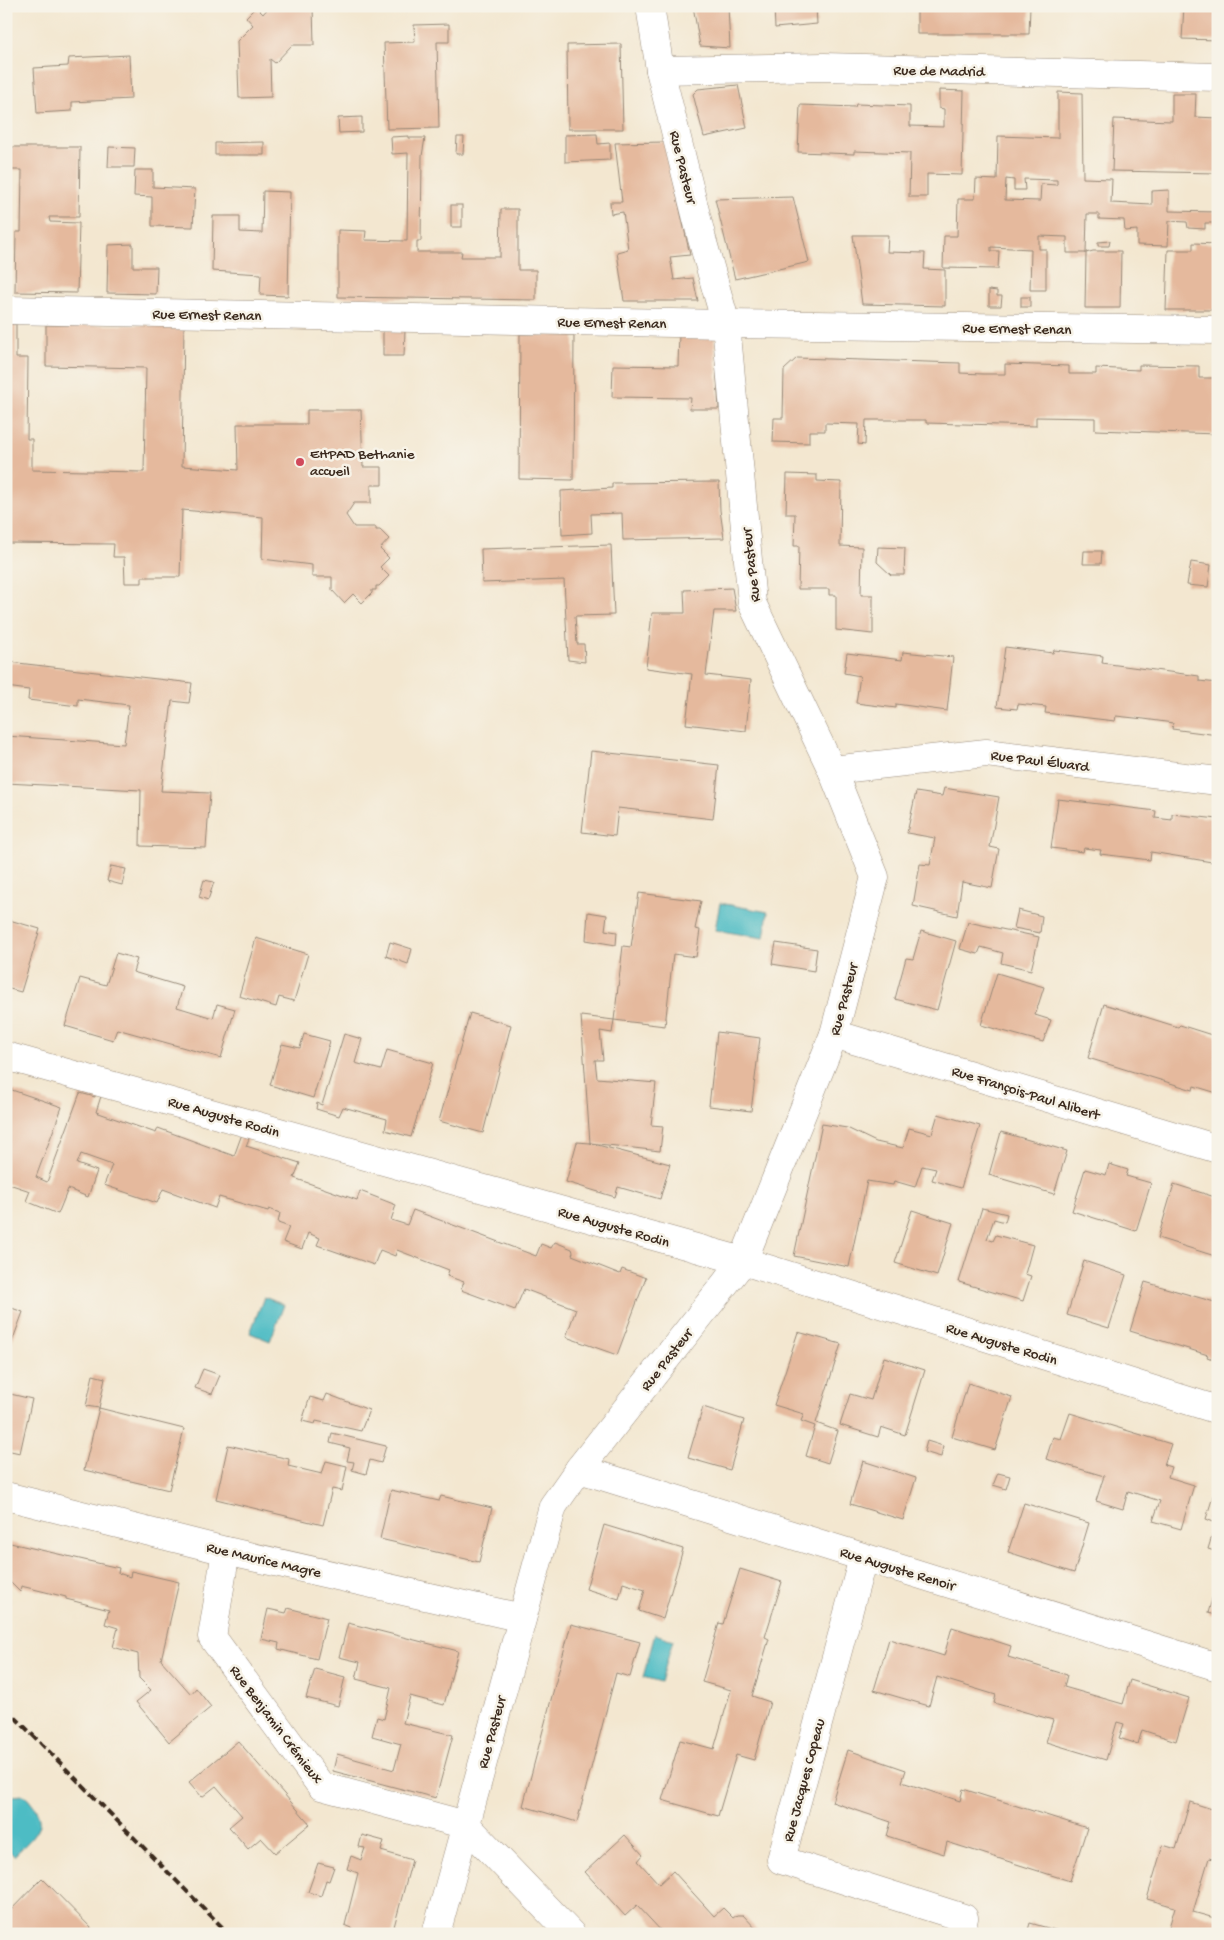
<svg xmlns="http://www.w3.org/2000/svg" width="1224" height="1940" viewBox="0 0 1224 1940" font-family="'Gochi Hand',sans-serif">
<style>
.water{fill:#4ebcc4;stroke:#447371}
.building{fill:#e5b99d;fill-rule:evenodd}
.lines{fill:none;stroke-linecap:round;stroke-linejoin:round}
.street-casing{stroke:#978877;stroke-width:29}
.street{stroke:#fff;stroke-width:28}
.rail{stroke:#3b2a1e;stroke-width:4;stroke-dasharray:8 4;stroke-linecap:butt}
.poi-dot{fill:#d1495b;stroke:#f7f3e8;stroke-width:2}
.labels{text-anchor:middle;stroke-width:5;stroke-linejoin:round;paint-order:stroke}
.street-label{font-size:15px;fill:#3b2a1e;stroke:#f7f3e8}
.poi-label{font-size:15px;fill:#3b2a1e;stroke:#f7f3e8;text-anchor:start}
</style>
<rect width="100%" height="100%" fill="#f7f3e8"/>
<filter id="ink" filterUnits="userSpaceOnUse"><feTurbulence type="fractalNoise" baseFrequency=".02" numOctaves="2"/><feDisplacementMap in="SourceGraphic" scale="10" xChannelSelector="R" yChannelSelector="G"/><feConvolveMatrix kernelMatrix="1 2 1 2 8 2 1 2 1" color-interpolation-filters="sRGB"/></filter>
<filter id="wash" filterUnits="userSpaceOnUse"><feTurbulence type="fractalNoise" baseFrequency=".0096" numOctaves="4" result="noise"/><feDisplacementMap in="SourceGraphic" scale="20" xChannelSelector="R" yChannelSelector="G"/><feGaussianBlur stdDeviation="1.12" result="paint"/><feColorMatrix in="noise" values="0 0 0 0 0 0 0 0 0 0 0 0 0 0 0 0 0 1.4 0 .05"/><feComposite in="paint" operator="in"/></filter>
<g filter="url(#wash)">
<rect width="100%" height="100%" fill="#f3e7d0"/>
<!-- water -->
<g class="water">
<path d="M720,903L768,912L764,938L715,930Z"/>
<path d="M264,1297L284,1305L270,1341L250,1333Z"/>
<path d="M655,1634L673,1640L661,1682L643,1677Z"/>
<path d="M24,1795C52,1823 37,1833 14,1856L6,1848V1828L10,1819L6,1813V1801L11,1796Z"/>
</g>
<g id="blocks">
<!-- building -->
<g class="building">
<path d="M270,6H313L314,45H292L275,63L270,59L271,97L239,98L237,41L253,25L246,17L256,7L263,14Z"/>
<path d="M693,6H728L730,48L700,46Z"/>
<path d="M774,6H816L817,24L775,28Z"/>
<path d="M917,6H1030L1029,34H917Z"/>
<path d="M1184,6H1218V40L1182,39Z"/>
<path d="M449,24V42H437L439,128L387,129L384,43L415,42L414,25Z"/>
<path d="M621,44L623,129H568L567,45Z"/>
<path d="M129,55L131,99L72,102V111L37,113L34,68L68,66L69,58Z"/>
<path d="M738,85L747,128L704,137L693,94L698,89Z"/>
<path d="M939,90L964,91L962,175L927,174V197H909L910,153L854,151V154L798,152L800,105L855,107L856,104L910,106V126L944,127V109L939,108Z"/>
<path d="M1058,92L1082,93L1083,178L1112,179L1111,203L1152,205V191L1169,190V211L1218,212V223H1205V229L1188,228L1187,222L1169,221L1168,246L1137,245V230L1125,231L1124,220L1099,219V214H1087L1086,253H1067V237L1039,236V249H1046V290H1030L1031,249L991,247V251H999L998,269L943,268L944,236H957L958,199H975L976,179L997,180L998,136L1058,138ZM1006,179L1014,180V190H1025L1024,179L1057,180V185L1041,184L1040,201L1005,200Z"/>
<path d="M1172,94H1196L1195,117L1218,118V173L1112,171L1114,119L1172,121Z"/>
<path d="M362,117V132L339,133L338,118Z"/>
<path d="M597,134L598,144L610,143V160L565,162V135Z"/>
<path d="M409,136V138H425L422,156L421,241H417V252H462L461,257H500L501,209H518V270H536V300L338,297V230L366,231L365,240L407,241L408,153L392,154L391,137Z"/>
<path d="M457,137H464L463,154H456Z"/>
<path d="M264,142V155H215V143Z"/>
<path d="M665,142L690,255L670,257L674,280L693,278L698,301H624L617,252L628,249L623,212L611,214L610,202H622L615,143Z"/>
<path d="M6,147H80L79,217H49L50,222L79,223L77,293L15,292L16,232H21L22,170H6Z"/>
<path d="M109,147L135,148L134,167H108Z"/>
<path d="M135,170H153V187L195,189L193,227L152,226V197L134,196Z"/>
<path d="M263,191L290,192L288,296L260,295L261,274L212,271L213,216H240V232L262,233Z"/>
<path d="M793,197L809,262L735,279L715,199Z"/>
<rect x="451" y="205" width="11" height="22"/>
<path d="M853,235H888L887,252L925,253L924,269L945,270V306L862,304Z"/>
<path d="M1110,241L1109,246H1098V242Z"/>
<path d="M1193,243L1218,244V310H1166L1168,250H1193Z"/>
<path d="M133,244V267H157L156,294L107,293L108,245Z"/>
<path d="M1093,251H1121L1120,308H1085L1086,253Z"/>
<path d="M989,290L997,291V296H1002L1001,306H989Z"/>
<rect x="1021" y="297" width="9" height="10"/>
<path d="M6,324H16V358H28L27,439H32V470L144,472L146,368L46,366V325H184L182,466L238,470L237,424H307V410H361L363,467H382V485H371V503H354L346,515L354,527H376V530H380L389,539L380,549L389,558L380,567L389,576L379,586H376V590H372V593L362,603L353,594L344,603L332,590V577H312V565L262,559L263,517L182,510L180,577H142V583H125L124,557H113L114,544L6,543Z"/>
<path d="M383,329L405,330L404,356H383Z"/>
<path d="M679,333L714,334L719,409H690L691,398L612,397L613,365L678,366Z"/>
<path d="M520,334L574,335L573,480L519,479Z"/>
<path d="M797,358L960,363V373L983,374H1005V364L1069,366V374H1096V368L1139,370V365L1199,366V378H1218V434L1095,430V418L1036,417V426L926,423V420H866L865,445L858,444L859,424L825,423V431H809V443L773,442L774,418H783L784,370Z"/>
<path d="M787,474L817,475V481L841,482L840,546L862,547L861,595H873V634L836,630V595H829V589H798L799,546H794L795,514H786Z"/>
<path d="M719,482L720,510L724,538L623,540L622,513L591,514L592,533L562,535L561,491L612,488V483Z"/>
<path d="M611,545L614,615L575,616L577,644H584L585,662L568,660L564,580L482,583L481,549Z"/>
<path d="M878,547L905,548L904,575H891L877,562Z"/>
<path d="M1084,551H1102L1101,564H1083Z"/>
<path d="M1191,562L1211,565L1208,587L1187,585Z"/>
<path d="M732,588L736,611H714L706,675L751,680L746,731L686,724L692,674L646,668L652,613H685L684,590Z"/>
<path d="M1005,647L1053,653L1054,650L1103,656L1102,663L1199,676V681L1218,683V735L1172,729L1173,723L1144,719L1116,716L1115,721L1045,713L1046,707L1018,704L1017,709L997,707Z"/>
<path d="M903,652L953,657L947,711L896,704V708L856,703L860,676L844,673L847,653L902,660Z"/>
<path d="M9,662L192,683L189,703L172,701L161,791L210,793L206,848L140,846L141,790L6,783V736L124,744L129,705L78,699V706L28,700L29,690L6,687Z"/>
<path d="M591,751L719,765L713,819L618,808L615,836L582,832Z"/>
<path d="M944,788L999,797L990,847L999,849L992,888L962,882L957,916L913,906L920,864L930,865L935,838L907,833L916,792L942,796Z"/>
<path d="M1058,799L1156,811L1155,818L1172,820V814L1218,819V863L1151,852L1150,860L1100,854L1101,850L1084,848L1083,852L1051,848Z"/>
<path d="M111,866L126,869L122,885L107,881Z"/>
<path d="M204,880L214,882L208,900L199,897Z"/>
<path d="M639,893L701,901L695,929L700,930L696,957L673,954L665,1026L614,1020L623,946L631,947Z"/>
<path d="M1018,910L1042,916L1040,933L1014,928Z"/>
<path d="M588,912L607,915L605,930L617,932L616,945L586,940Z"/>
<path d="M6,919L40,929L21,992L6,988Z"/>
<path d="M968,922L1039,937L1031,970L1001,963L1003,953L981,947L978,954L960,949Z"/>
<path d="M921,931L956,941L937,1010L895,999L906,958L913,959Z"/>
<path d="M256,938L308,954L294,1001L279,997L276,1007L239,996Z"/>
<path d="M390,942L412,949L408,964L386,956Z"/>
<path d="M776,943L817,949L814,971L772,964Z"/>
<path d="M116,953L137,959L133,972L183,987L177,1007L213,1018L217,1004L235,1009L221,1058L117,1029L113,1040L65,1026L80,978L106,985Z"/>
<path d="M997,973L1044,987L1035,1015L1051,1020L1043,1042L981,1025Z"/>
<path d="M1104,1004L1178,1027L1180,1025L1218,1037L1217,1093L1194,1086L1193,1090L1088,1058Z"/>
<path d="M470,1013L511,1025L483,1133L439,1121Z"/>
<path d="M581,1016L614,1020L612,1033L600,1031L603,1060H595L597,1078L656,1083L651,1125L663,1126L660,1151L590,1143Z"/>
<path d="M717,1032L760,1038L751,1111L709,1106Z"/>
<path d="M304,1034L330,1041L313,1098L270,1085L282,1044L300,1048Z"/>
<path d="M344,1034L362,1039L355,1063L381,1070L387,1050L433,1063L411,1137L385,1130L387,1119L343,1107L339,1116L316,1109L317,1103L322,1105Z"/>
<path d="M6,1088L62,1107L36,1177L47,1182L80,1093L95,1097L96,1091L102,1093L96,1112L156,1133L158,1128L234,1156L242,1134L250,1136L246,1146L300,1163L294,1178L357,1200L360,1191L396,1205L391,1220L407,1225L413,1210L536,1256L541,1244L551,1248L555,1242L572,1249L573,1252L572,1255L620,1274L622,1269L646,1278L617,1355L566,1337L576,1309L524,1289L515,1310L461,1290L464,1282L447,1276L449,1270L397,1250L395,1256L380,1250L374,1265L317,1245L320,1238L308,1233L302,1249L283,1242L289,1227L278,1223L280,1213L269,1209L268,1211L219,1197L215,1208L163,1189L157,1203L104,1185L112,1165L81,1154L77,1164L97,1171L88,1197L68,1189L58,1214L26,1201L30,1191L6,1183Z"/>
<path d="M938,1114L980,1126L961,1188L932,1180L936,1169L922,1166L915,1187L894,1181L893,1185L867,1181L849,1267L794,1256L822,1124L847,1128L876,1142L903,1148L909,1128L932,1134Z"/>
<path d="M1001,1132L1067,1151L1054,1194L989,1175Z"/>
<path d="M577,1142L590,1143L670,1164L660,1199L618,1187L615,1197L566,1182Z"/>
<path d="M1109,1164L1128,1170L1126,1176L1151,1183L1136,1231L1072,1211L1085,1169L1106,1175Z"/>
<path d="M1174,1184L1218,1198V1257L1158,1238Z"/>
<path d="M982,1208L1007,1214L1005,1222L994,1219L987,1239L993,1241L996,1235L1033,1245L1025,1274L1031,1276L1023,1301L959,1282Z"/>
<path d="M912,1210L953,1223L937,1276L895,1263Z"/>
<path d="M1084,1261L1126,1275L1109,1328L1067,1315Z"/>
<path d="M1145,1282L1218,1303V1361L1207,1357L1208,1355L1130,1331Z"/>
<path d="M6,1306L23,1312L9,1350H6Z"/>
<path d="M798,1332L841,1344L816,1423L838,1431L828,1463L806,1456L815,1426L801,1421L804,1414L774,1405Z"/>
<path d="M884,1357L925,1370L905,1435L881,1427L878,1437L840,1425L850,1394L871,1400Z"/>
<path d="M203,1369L220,1375L212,1394L195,1388Z"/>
<path d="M93,1375L105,1378L99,1408L86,1406Z"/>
<path d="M968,1383L1012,1397L995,1450L952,1437Z"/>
<path d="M6,1393L32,1399L20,1453L6,1450Z"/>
<path d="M327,1394L369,1410L361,1431L316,1421L315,1424L302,1421L310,1397L324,1401Z"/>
<path d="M703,1407L744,1420L730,1470L688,1458Z"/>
<path d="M99,1408L184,1429L169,1490L84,1470Z"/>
<path d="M1070,1413L1171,1444L1164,1465L1171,1467L1168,1477L1194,1485L1181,1529L1153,1521L1160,1501L1128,1491L1123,1509L1096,1501L1104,1476L1046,1459L1053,1437L1061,1439Z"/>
<path d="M332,1433L386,1446L381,1463L370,1460L366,1474L352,1470L354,1462L347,1461L350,1448L330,1443Z"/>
<path d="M927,1441L943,1446L941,1457L924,1452Z"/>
<path d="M228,1445L289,1459L288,1466L322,1474L326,1461L347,1466L342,1491L332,1489L323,1525L216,1499Z"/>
<path d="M863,1461L916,1478L903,1520L850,1504Z"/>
<path d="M998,1473L1010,1476L1006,1489L993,1485Z"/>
<path d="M1217,1483H1218V1552L1208,1549L1216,1523L1206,1519Z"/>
<path d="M391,1490L439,1501L441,1496L492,1508L479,1562L380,1539Z"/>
<path d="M1024,1503L1089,1523L1074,1573L1008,1552Z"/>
<path d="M604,1525L683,1549L663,1619L639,1611L645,1590L623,1583L619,1599L586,1589Z"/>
<path d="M6,1542L119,1568L118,1573L130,1577L131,1571L179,1582L161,1660L191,1694L196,1688L211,1707L169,1742L136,1702L151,1690L139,1678L138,1654L113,1647L118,1628L105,1624L109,1610L66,1599V1597L21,1586L20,1592L6,1578Z"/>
<path d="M740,1569L782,1582L765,1637L769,1639L752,1696L770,1702L754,1760L736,1755L718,1816L662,1800L680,1740L714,1749L731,1690L702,1682L719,1623L723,1624Z"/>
<path d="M1217,1582H1218V1616L1208,1613Z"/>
<path d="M288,1608L327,1618L317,1659L278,1649L279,1643L261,1639L268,1609L286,1613Z"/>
<path d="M348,1623L458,1651L444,1705L410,1696L403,1723L453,1735L436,1798L333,1771L337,1754L394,1770L401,1744L372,1736L377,1717L384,1719L391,1688L356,1679L360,1662L339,1657Z"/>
<path d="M571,1624L640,1642L630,1677L616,1673L577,1822L523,1806Z"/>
<path d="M952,1627L1011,1646L1008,1657L1067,1675L1064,1687L1123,1704L1130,1680L1189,1698L1176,1741L1142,1730L1138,1744L1119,1738L1124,1724L1117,1722L1106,1760L1046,1742L1053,1720L994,1703L996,1695L937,1677L929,1706L874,1690L889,1639L944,1656Z"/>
<path d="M315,1669L345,1677L338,1706L306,1698Z"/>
<path d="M238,1741L310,1824L275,1853L261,1838L248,1849L231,1829L229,1827L242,1816L216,1786L202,1797L189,1782Z"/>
<path d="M848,1750L906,1770L902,1782L960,1801L963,1789L1087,1828L1070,1881L947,1842L944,1854L887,1836L891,1822L832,1802Z"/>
<path d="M1190,1802L1218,1811V1861L1209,1858L1193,1912L1218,1919V1934H1167L1175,1907L1147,1899L1163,1845L1176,1849Z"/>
<path d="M362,1835L384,1841L381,1851L412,1860L392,1934H351L352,1928L345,1925L358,1873L347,1869L351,1856L361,1860L365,1848L359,1847Z"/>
<path d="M625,1835L643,1855L638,1861L659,1884L673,1871L714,1916L723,1908L733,1918L737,1915H743L758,1931V1934H664L637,1905L625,1916L585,1872Z"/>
<path d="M318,1863L334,1867L329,1881L326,1880L321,1896L308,1892Z"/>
<path d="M42,1878L97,1934H16L6,1924V1915Z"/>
<path d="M1030,1923L1066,1933V1934H1027Z"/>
</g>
</g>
</g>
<g filter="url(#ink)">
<use href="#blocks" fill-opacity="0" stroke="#978877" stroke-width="1"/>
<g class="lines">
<!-- street casing -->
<g class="street-casing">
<g id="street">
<path d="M660,70L824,67L1218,77"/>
<path d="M6,310L726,324L1218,330"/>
<path d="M832,770L986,753L1218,781"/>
<path d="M834,1034L1218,1149"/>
<path d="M6,1056L743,1261L1218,1410"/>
<path d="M579,1469L1218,1667"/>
<path d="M6,1496L226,1551L522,1618"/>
<path d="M226,1551L212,1637L321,1786L466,1825L571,1934"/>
<path d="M863,1558L781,1860L964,1918L959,1934"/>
<path d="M436,1934L553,1506L579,1469L743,1261L834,1034L875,877L832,770L752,603L726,324L702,239L660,70L650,6"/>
</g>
</g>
<!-- street -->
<use href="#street" class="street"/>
<!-- rail -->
<path class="rail" d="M6,1708L229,1934"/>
</g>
</g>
<!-- markers -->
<circle class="poi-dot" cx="300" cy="462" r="5"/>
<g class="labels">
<!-- street labels -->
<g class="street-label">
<text transform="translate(939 70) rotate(1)" y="5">Rue de Madrid</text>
<text transform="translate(684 167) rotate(76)" y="5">Rue Pasteur</text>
<text transform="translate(207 314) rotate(1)" y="5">Rue Ernest Renan</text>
<text transform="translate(612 322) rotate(1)" y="5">Rue Ernest Renan</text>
<text transform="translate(1017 328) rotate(1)" y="5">Rue Ernest Renan</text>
<text transform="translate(750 565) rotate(-97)" y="5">Rue Pasteur</text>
<text transform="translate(1040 760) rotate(7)" y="5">Rue Paul Éluard</text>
<text transform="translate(843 999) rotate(-75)" y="5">Rue Pasteur</text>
<text transform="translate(1026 1092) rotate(17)" y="5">Rue François-Paul Alibert</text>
<text transform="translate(224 1116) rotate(16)" y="5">Rue Auguste Rodin</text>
<text transform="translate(614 1226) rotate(16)" y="5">Rue Auguste Rodin</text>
<text transform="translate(1002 1343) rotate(17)" y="5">Rue Auguste Rodin</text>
<text transform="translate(666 1359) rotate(-52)" y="5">Rue Pasteur</text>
<text transform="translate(264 1559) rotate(13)" y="5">Rue Maurice Magre</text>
<text transform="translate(898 1568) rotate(17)" y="5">Rue Auguste Renoir</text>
<text transform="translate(277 1724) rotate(53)" y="5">Rue Benjamin Crémieux</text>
<text transform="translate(491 1732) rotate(-75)" y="5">Rue Pasteur</text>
<text transform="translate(803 1780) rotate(-75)" y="5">Rue Jacques Copeau</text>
</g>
<!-- poi labels -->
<g class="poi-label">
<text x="310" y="458">EHPAD Bethanie<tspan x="310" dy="17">accueil</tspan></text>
</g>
</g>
<!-- margin -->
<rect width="1224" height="1940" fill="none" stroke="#f7f3e8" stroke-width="25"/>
</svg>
